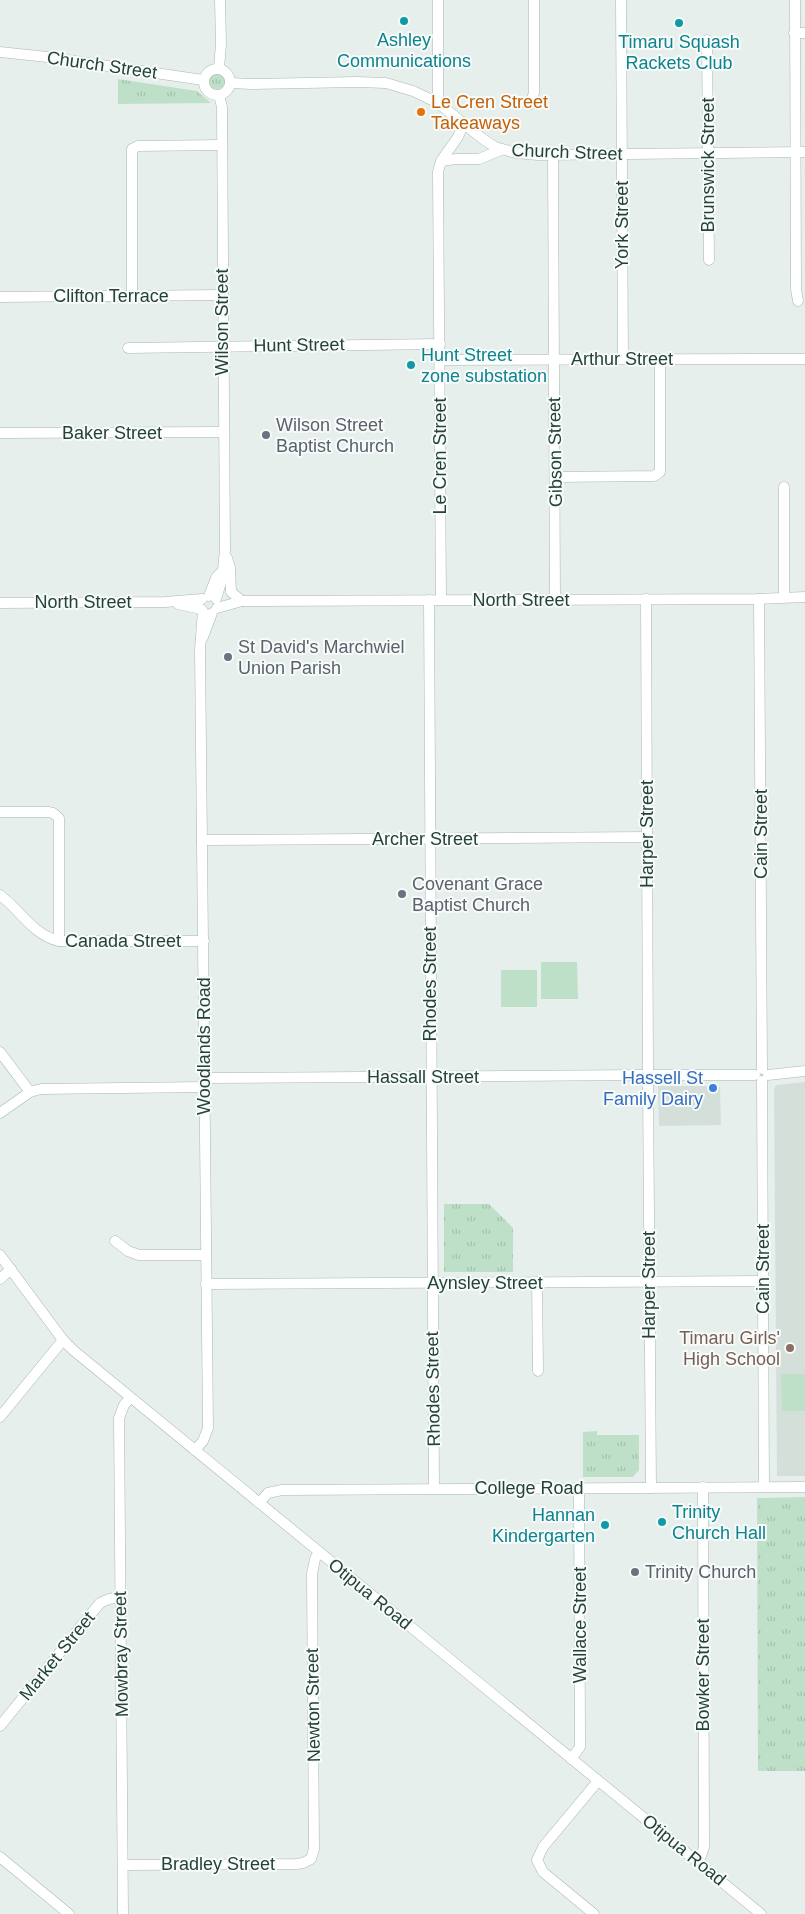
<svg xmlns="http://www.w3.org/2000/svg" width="805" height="1914" viewBox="0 0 805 1914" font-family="Helvetica,sans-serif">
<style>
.built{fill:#d4dfda}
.grass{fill:url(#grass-tufts)}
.pitch{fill:#bfe0c8}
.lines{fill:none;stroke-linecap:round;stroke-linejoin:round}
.minor-casing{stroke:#a8b8b2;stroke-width:11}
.minor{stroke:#fff;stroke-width:10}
.culture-dot{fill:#0f9aa8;stroke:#f7fbf9;stroke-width:2}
.food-dot{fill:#e8710a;stroke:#f7fbf9;stroke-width:2}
.worship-dot{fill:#6b7280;stroke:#f7fbf9;stroke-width:2}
.shop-dot{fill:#3f7fe0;stroke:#f7fbf9;stroke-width:2}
.education-dot{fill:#8d6e63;stroke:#f7fbf9;stroke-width:2}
.labels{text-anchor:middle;stroke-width:4;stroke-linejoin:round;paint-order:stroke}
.culture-label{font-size:18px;fill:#0d838f;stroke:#f7fbf9}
.street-label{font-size:18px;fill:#24423a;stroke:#f7fbf9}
.food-label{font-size:18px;fill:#c56008;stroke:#f7fbf9;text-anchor:start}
.worship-label{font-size:18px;fill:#5b616d;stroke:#f7fbf9;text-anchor:start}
.shop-label{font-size:18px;fill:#366cbe;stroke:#f7fbf9;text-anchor:end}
.education-label{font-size:18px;fill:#785e54;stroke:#f7fbf9;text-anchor:end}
</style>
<defs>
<pattern id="grass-tufts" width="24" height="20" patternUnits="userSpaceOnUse" patternTransform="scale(1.25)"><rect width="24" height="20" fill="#bfe0c8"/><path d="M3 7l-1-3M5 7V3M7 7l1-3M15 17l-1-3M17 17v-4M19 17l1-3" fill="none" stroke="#a4c1ad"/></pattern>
</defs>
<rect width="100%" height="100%" fill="#e6efeb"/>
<!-- built -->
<g class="built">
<path d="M805,1082V1476H777L774,1089L776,1085Z"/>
<path d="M658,1086H720L721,1125L659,1126Z"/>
</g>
<!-- grass -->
<g class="grass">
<circle cx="217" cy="81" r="8"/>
<path d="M118,79L197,91L211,103L118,104Z"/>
<path d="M444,1204H489L513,1228V1272H444Z"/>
<path d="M597,1431V1435H639V1470L633,1477H583V1432Z"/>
<path d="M805,1497V1771H758L757,1498Z"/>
</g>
<!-- pitch -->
<g class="pitch">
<path d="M541,962H577L578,999H541Z"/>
<rect x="501" y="970" width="36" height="37"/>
<path d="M781,1374H805V1411H782Z"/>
</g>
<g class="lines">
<!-- minor casing -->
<g class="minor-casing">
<g id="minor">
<path d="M438,0V103"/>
<path d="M621,0L623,359"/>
<path d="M795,0L796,289L798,301"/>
<path d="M794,33H805"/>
<path d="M707,40L709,260"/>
<path d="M0,52L47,57L203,80"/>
<path d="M219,68L221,44L220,0"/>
<circle cx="217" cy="82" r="13"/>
<path d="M230,83L251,84L357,82L386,83L413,91L438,103L483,139L495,147L516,153L538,155L805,152"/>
<path d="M530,104L534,93V0"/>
<path d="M553,155L555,600"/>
<path d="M441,161L456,159H479L501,150"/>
<path d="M132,296V149L138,146L221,145"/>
<path d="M0,297L222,295"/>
<path d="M128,348L440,344"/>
<path d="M440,360L805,359"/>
<path d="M0,433L223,432"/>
<path d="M555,477L654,476L660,472V359"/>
<path d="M784,487V597"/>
<path d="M227,558L230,568L231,592L242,601"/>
<path d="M209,596L216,578L219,574"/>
<path d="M216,599L222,579L225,550L222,107L219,95"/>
<path d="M646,599L648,1070"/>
<path d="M759,599L762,1069"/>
<path d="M429,600L434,1488"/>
<path d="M441,600L438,172C441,152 461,142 463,122"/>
<path d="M0,603L165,602L202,599"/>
<path d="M178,604L201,609"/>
<path d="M217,608L242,601L759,599L805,597"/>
<path d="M203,637L212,613"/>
<path d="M0,812H48L53,813L59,818V941"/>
<path d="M202,840L647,837"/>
<path d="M0,895C21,911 33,935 59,941H204"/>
<path d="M0,1052L30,1092"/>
<path d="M654,1075H755"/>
<path d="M768,1075L805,1071"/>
<path d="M205,1078L642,1075"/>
<path d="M762,1081L764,1487"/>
<path d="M648,1082L651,1488"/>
<path d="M0,1113L30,1092L41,1089L205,1087"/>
<path d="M115,1241L128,1251L139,1255H206"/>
<path d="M0,1255L63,1340L73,1350L761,1914"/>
<path d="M0,1279L11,1269"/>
<path d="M537,1282L538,1371"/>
<path d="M206,1284L764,1281"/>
<path d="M0,1417L63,1340"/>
<path d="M195,1450L203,1441L208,1428L200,650L203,611"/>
<path d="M259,1503L268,1493L282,1490L805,1487"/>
<path d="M0,1726L100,1603L109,1599L121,1597"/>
<path d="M571,1759L580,1747V1739L579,1488"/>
<path d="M0,1857L69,1914"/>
<path d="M699,1862L704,1847L703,1487"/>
<path d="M123,1865L296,1864L303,1863L311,1859L314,1849L312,1574L315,1559L319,1552"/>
<path d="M123,1914L119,1418L124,1405L130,1398"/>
<path d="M594,1914L543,1872L537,1860L543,1847L598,1781"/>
</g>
</g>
<!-- minor -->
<use href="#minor" class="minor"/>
</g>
<!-- markers -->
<g class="culture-dot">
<circle cx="404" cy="21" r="5"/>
<circle cx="679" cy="23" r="5"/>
<circle cx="411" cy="365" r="5"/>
<circle cx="662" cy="1522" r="5"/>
<circle cx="605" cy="1525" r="5"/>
</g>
<circle class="food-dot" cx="421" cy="112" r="5"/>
<g class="worship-dot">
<circle cx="266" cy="435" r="5"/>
<circle cx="228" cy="657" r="5"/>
<circle cx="402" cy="894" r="5"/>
<circle cx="635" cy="1572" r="5"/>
</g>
<circle class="shop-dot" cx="713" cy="1088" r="5"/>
<circle class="education-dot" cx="790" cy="1348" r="5"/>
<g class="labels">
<!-- culture labels -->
<g class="culture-label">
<text x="404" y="46">Ashley<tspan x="404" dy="21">Communications</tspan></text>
<text x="679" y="48">Timaru Squash<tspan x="679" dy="21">Rackets Club</tspan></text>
<text x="421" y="361" text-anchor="start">Hunt Street<tspan x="421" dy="21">zone substation</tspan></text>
<text x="672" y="1518" text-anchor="start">Trinity<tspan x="672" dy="21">Church Hall</tspan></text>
<text x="595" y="1521" text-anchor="end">Hannan<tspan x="595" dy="21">Kindergarten</tspan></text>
</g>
<!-- street labels -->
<g class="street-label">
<text transform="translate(102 65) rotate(8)" y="6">Church Street</text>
<text transform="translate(567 152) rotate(2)" y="6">Church Street</text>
<text transform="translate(708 165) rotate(-90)" y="6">Brunswick Street</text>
<text transform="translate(622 225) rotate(-90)" y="6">York Street</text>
<text x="111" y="302">Clifton Terrace</text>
<text transform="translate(222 322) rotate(-90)" y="6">Wilson Street</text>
<text transform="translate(299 345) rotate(-1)" y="6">Hunt Street</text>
<text x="622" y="365">Arthur Street</text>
<text x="112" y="439">Baker Street</text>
<text transform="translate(555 452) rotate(-91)" y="6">Gibson Street</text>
<text transform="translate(440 456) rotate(-90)" y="6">Le Cren Street</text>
<text x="521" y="606">North Street</text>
<text x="83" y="608">North Street</text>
<text transform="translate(647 834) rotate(-90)" y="6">Harper Street</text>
<text transform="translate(761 834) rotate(-90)" y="6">Cain Street</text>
<text x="425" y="845">Archer Street</text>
<text x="123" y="947">Canada Street</text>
<text transform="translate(430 984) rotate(-90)" y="6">Rhodes Street</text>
<text transform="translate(204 1046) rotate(-90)" y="6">Woodlands Road</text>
<text x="423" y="1083">Hassall Street</text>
<text transform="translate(763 1269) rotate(-90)" y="6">Cain Street</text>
<text x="485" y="1289">Aynsley Street</text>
<text transform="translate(649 1285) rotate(-90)" y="6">Harper Street</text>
<text transform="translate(433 1389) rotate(-91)" y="6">Rhodes Street</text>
<text x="529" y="1494">College Road</text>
<text transform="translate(370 1594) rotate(39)" y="6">Otipua Road</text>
<text transform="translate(580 1625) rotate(-90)" y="6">Wallace Street</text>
<text transform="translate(121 1654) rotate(-91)" y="6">Mowbray Street</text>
<text transform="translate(57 1656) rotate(-51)" y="6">Market Street</text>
<text transform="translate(703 1675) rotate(-90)" y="6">Bowker Street</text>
<text transform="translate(313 1705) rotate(-91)" y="6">Newton Street</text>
<text transform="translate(684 1850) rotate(39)" y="6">Otipua Road</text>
<text x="218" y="1870">Bradley Street</text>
</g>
<!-- food labels -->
<g class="food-label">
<text x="431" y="108">Le Cren Street<tspan x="431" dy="21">Takeaways</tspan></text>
</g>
<!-- worship labels -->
<g class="worship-label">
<text x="276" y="431">Wilson Street<tspan x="276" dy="21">Baptist Church</tspan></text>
<text x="238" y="653">St David's Marchwiel<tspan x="238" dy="21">Union Parish</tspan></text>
<text x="412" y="890">Covenant Grace<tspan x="412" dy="21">Baptist Church</tspan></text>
<text x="645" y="1578">Trinity Church</text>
</g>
<!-- shop labels -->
<g class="shop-label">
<text x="703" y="1084">Hassell St<tspan x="703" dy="21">Family Dairy</tspan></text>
</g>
<!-- education labels -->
<g class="education-label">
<text x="780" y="1344">Timaru Girls'<tspan x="780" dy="21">High School</tspan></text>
</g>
</g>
</svg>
